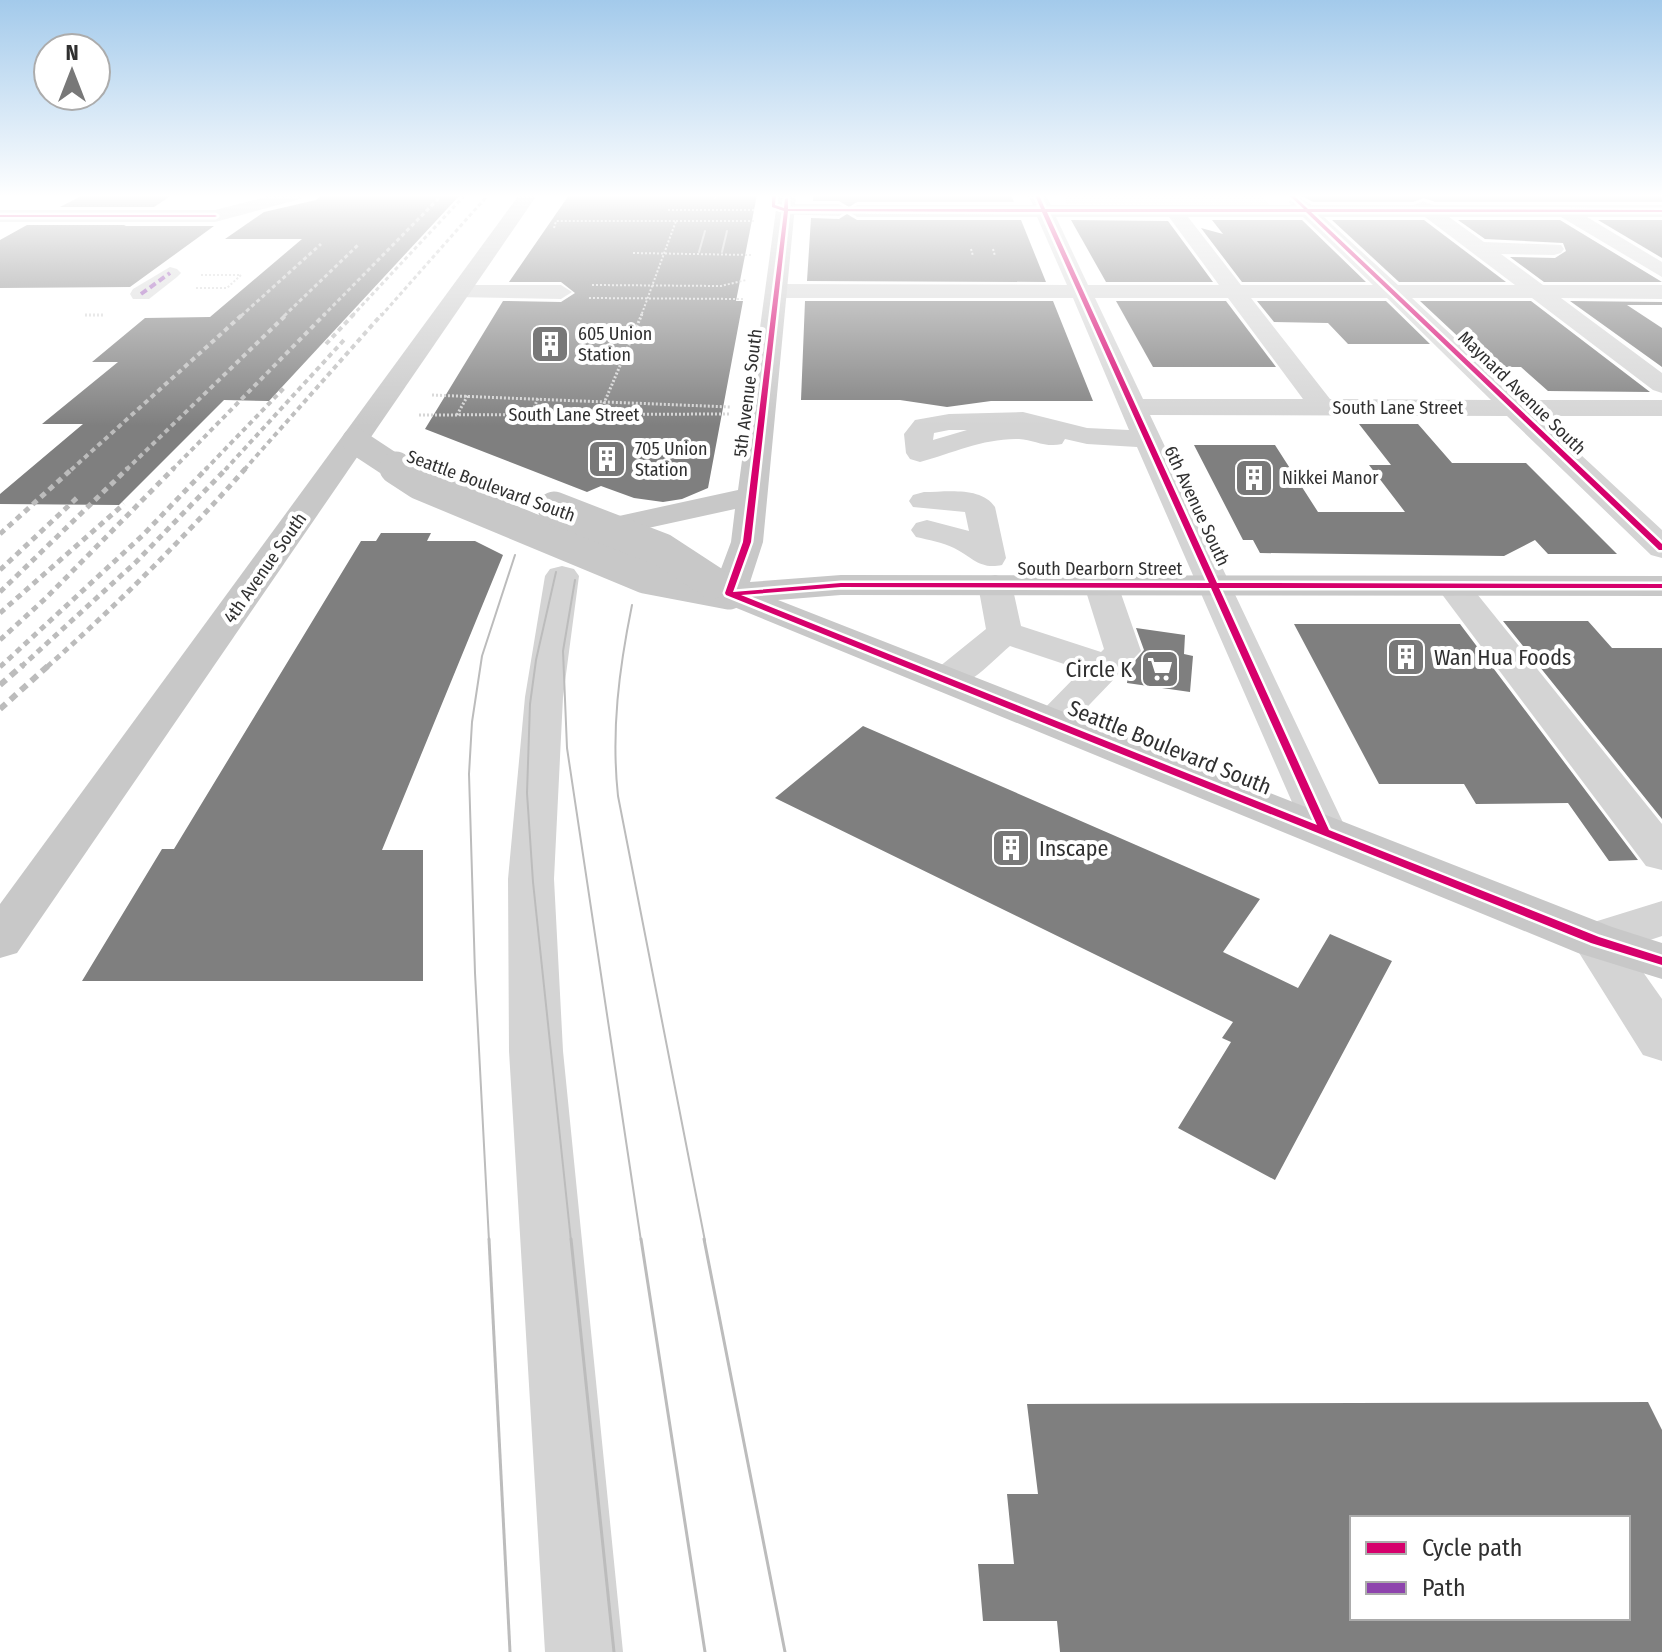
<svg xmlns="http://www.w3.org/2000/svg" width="1662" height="1652" viewBox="0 0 1662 1652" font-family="'Fira Sans Condensed',sans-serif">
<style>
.green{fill:#f2f5ed}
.building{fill:#7f7f7f;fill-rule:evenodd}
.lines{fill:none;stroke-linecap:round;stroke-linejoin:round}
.path-far1{stroke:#d4d4d4;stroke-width:2;stroke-dasharray:2 2;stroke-linecap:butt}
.path{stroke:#d4d4d4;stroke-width:3;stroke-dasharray:2 2;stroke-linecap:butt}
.minor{fill:#d4d4d4;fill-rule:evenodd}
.major{fill:#c8c8c8;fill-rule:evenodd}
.tram-far1{stroke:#bcbcbc;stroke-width:2}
.tram{stroke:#bcbcbc;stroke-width:3}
.rail-far3{stroke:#bcbcbc;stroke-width:3;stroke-dasharray:4 3;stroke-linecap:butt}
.rail-far2{stroke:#bcbcbc;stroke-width:4;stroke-dasharray:5 4;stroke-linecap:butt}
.rail-far1{stroke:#bcbcbc;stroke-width:5;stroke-dasharray:6 5;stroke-linecap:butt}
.rail{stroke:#bcbcbc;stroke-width:6;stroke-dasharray:8 6;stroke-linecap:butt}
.major-bridge-far1{stroke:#c8c8c8;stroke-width:26}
.major-bridge{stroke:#c8c8c8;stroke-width:33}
.quiet{stroke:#8e44ad;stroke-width:4;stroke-dasharray:7 4;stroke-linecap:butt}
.cycleway-casing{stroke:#fff;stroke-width:5}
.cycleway{fill:#d6006c;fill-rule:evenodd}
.labels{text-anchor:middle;stroke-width:8;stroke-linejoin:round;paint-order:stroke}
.far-poi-label{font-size:18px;fill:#303030;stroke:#fff;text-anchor:start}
.far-street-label{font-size:18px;fill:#303030;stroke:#fff}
.poi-label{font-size:22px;fill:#303030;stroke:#fff;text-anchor:start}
.street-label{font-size:22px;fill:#303030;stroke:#fff}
</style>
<rect width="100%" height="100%" fill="#fff"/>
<!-- green -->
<path class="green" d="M1063,195H1261L1270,205L1067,204Z"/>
<!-- building -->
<g class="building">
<path d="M83,195H172L154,207H60Z"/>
<path d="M322,195H460L269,401L224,400L119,505L0,504V494L83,424H42L118,362H92L145,318L210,317L302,239H225L264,212L316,200Z"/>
<path d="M569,195H757L736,301H743L708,488L682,499L663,502L634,498L601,486L587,492L425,429L503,301L561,302L575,293L561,282H509Z"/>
<path d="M813,195H1011L1014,202H857L849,207L839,201H813Z"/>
<path d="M1300,195H1662V202H1435L1424,198L1413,202H1313Z"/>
<path d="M847,214L857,220H1021L1046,282L807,281L811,218L839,219Z"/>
<path d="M1071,220L1168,221L1213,282H1106Z"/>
<path d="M1212,220H1302L1366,282H1242L1201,228L1223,234Z"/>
<path d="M1332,220H1424L1506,282H1399Z"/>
<path d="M1458,220H1560L1662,282H1544L1510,257L1555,258L1566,251L1563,243L1485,239Z"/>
<path d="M1598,220H1662V258Z"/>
<path d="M27,225H126L124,226H214L130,287L0,288V240Z"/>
<path d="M805,301H1053L1093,401H991L947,407L900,400H801Z"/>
<path d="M1116,301H1226L1276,367H1153Z"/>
<path d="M1257,301H1386L1430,344H1348L1328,323L1274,322Z"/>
<path d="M1420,301H1531L1650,392L1548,391L1521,367H1503L1477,344H1466Z"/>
<path d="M1570,301L1662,302V305H1627L1662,328V367Z"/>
<path d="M1359,424H1418L1452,463H1526L1617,554H1548L1535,540L1504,556L1260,553L1253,540H1243L1194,445H1275L1318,512H1405L1369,465H1391Z"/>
<path d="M381,533H431L427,541H475L503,555L382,850H423V981H82L162,849H174L361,541H376Z"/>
<path d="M1503,621H1588L1612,648H1662V819Z"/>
<path d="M1294,624H1460L1638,860L1609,861L1568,803L1476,804L1464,784H1379Z"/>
<path d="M1136,628L1185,635L1184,654L1193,656L1190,692L1127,683L1129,668L1144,650Z"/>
<path d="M863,726L1260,899L1223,952L1298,988L1330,934L1392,961L1275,1180L1178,1128L1231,1042L1222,1038L1233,1022L775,798Z"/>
<path d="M1648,1402L1662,1430V1652H1060L1057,1621H983L978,1564H1014L1007,1494H1038L1027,1404ZM1352,1518H1628V1618H1352Z"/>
</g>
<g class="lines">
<!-- path-far1 -->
<g class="path-far1">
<path d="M668,210H755"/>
<path d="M676,221H755"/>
<path d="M554,228L556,221H676L641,316"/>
<path d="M971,249L973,256"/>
<path d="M993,249L995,256"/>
<path d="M633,253L751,255"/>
<path d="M201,275H239"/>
<path d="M592,285L721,286L746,280"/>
<path d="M196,288H227L241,275"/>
<path d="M589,298L743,299"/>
<path d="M85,315H105"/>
</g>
<!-- path -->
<g class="path">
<path d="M85,315H105"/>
<path d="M432,395L730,407"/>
<path d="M419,415L729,414"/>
<path d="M457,415L468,395"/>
<path d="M531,415L538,398"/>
<path d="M599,415L642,314"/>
</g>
<!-- minor -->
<g class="minor">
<path d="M273,195H303L300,199L215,222H0V210H215Z"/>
<path d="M1028,195H1046L1051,205H1291L1289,202L1292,198L1298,197L1312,205H1414L1423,201L1434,205H1662V217H1587L1662,262V277L1561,217H1449L1484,242L1561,245L1564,249L1561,253L1554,255L1501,254L1543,285H1662V299L1561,298L1662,373V393L1653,390L1532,298H1412L1521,400H1662V416H1539L1662,530V558L1651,555L1507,416L1150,415L1347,831L1341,841L1325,846L1309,841L1137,447L1087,444L1065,439L1062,444C1046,448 1034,440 1019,439C984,438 953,453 920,462L910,459L906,453L904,434L915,420L949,414L1023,412L1087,428L1129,430L1073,298H776L765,291L776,284L1067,285L1037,217H857L848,211L857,205H1033ZM1056,217H1169L1219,285H1088ZM1188,217H1303L1373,285H1241ZM1324,217H1425L1515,285H1398ZM1095,298H1228L1303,399H1143ZM1251,298H1387L1491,400L1330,399ZM949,430H967L933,440L934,433Z"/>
<path d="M786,204H839L848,210L839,216L779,214L777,210L779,206Z"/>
<path d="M170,267L177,269L181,273L177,277L149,299H133L130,294L133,289Z"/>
<path d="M462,285H561L572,292L561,299L454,297L451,292Z"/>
<path d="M924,492C946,492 981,486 995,507L1006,558L1002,565C980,570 972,557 954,548C942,542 929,540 916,537L911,530L916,523L927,520L969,531L965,512L913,507L909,501L913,495Z"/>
<path d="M562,566L574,569L579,576L563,697L554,879L563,1051L623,1652H545L509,1051L508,879L525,697L545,576L550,569Z"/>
<path d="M995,575L1007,578L1012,585L1021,626L1101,652L1104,649L1084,585L1089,578L1101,575L1113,578L1118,585L1141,651L1066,729L1052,733L1038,729L1032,721L1082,670L1010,646C987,665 965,695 934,687L928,679L934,671L986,629L978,585L983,578Z"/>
<path d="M1453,576L1465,579L1662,824V870L1646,866L1441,593L1436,586L1441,579Z"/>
<path d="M1662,901V936L1626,948L1662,999V1061L1643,1055L1571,940L1578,927Z"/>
</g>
<!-- major -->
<g class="major">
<path d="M519,195H537L17,953L0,958V904Z"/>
<path d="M778,195H796L763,542L750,582L841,575L1662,576V596L841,595L778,600L1612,927L1662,943V979L1578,953L717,600L712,593L731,542L735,509L607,537L596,535L591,528L596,521L738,490Z"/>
</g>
<!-- tram-far1 -->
<g class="tram-far1">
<path d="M715,198L716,195"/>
<path d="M699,252L705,231"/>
<path d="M722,252L727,231"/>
<path d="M556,572L536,660L530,704L527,793L533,882L571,1241"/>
<path d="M575,580L563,651L567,748L641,1241"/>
<path d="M632,605C619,669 611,731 618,796L705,1241"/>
<path d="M489,1241L475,973L469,774L472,722L482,656L515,555"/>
</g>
<!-- tram -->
<g class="tram">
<path d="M489,1239L510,1652"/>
<path d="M571,1239L614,1652"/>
<path d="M641,1239L705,1652"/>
<path d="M704,1239L785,1652"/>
</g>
<!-- rail-far3 -->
<g class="rail-far3">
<path d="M241,316L321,244"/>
<path d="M284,316L358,245"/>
<path d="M323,316L442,195"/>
<path d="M352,316L465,195"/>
<path d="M381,316L488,195"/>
</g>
<!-- rail-far2 -->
<g class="rail-far2">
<path d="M326,344L354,314"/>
<path d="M71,470L243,314"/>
<path d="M126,470L287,314"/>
<path d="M172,470L325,314"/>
<path d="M205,470L285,387"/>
<path d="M225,470L344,340"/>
<path d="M244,470L382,314"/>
</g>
<!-- rail-far1 -->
<g class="rail-far1">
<path d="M0,534L73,468"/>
<path d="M0,570L80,495"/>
<path d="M0,592L128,468"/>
<path d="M0,613L124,504"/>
<path d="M0,640L47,597L174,468"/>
<path d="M0,667L143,535L207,468"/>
<path d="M21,667L136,562L227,468"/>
<path d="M47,667C118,604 183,539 246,468"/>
</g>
<!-- rail -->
<g class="rail">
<path d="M0,685L23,665"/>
<path d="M0,709L49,665"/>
</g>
<!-- major-bridge-far1 -->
<path class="major-bridge-far1" d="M355,441L399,470"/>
<!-- major-bridge -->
<g class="major-bridge">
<path d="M396,468L419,483L645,577L729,593"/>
<path d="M554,508L663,550L712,582"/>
</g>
<!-- quiet -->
<path class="quiet" d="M141,294L170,273"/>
<!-- cycleway casing -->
<g class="cycleway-casing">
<g id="cycleway">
<path d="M772,195H776L775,205L784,208L785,199L788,198V209H1041L1035,195H1039L1045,209H1304L1289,195H1293L1308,209L1662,210V212H1311L1662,544V550H1659L1306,212H1047L1217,583L1662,584V588H1219L1329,830L1599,937L1662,957V965L1591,943L726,595L725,593L743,542L784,211L772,207ZM788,211L1042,212L1209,583H841L733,592L751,542ZM841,587L1211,588L1317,825L741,595Z"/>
<path d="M0,215H215L217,216L215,217H0Z"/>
</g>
</g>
<!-- cycleway -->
<use href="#cycleway" class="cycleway"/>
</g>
<!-- sky -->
<linearGradient id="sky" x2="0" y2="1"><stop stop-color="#a3caeb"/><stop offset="0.46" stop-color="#fff"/><stop offset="1" stop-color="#fff" stop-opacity="0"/></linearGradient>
<rect width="1662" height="426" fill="url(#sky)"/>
<!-- icons -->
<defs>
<g id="building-square" transform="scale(2)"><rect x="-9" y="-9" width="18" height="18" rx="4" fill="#787878" stroke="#fff"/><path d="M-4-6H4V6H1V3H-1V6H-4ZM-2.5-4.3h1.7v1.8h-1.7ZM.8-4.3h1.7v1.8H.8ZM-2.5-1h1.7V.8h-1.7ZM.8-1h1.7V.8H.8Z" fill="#fff"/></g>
<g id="supermarket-square" transform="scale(2)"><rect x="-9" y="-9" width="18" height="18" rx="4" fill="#787878" stroke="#fff"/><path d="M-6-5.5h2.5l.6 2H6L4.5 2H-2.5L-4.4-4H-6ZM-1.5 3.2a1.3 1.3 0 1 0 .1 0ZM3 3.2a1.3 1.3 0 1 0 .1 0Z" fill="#fff"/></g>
</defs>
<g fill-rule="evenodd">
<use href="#building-square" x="550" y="344"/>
<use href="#building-square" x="607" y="459"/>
<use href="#building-square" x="1254" y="478"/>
<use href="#building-square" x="1406" y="657"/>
<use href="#supermarket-square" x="1160" y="669"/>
<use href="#building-square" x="1011" y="848"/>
</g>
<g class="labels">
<!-- far-poi labels -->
<g class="far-poi-label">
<text x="578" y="340">605 Union<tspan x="578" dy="21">Station</tspan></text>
<text x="635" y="455">705 Union<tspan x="635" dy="21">Station</tspan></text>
<text x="1282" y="484">Nikkei Manor</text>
</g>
<!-- far-street labels -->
<g class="far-street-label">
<text transform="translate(748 393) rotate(-83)" y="6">5th Avenue South</text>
<text transform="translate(1522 393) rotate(44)" y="6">Maynard Avenue South</text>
<text x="1398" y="414">South Lane Street</text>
<text x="574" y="421">South Lane Street</text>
<text transform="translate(491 486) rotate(20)" y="6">Seattle Boulevard South</text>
<text transform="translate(1197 506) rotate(65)" y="6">6th Avenue South</text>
<text transform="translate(265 568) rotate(-55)" y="6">4th Avenue South</text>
<text x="1100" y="575">South Dearborn Street</text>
</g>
<!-- poi labels -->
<g class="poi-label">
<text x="1434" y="665">Wan Hua Foods</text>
<text x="1132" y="677" text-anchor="end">Circle K</text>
<text x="1039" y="856">Inscape</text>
</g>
<!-- street labels -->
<g class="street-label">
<text transform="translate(1170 747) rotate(22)" y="8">Seattle Boulevard South</text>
</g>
</g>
<!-- legend -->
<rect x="1350" y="1516" width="280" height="104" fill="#ffffff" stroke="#acacac" stroke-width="2"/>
<rect x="1366" y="1542" width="40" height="12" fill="#d6006c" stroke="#acacac" stroke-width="2"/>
<text x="1422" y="1556" font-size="24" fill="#303030">Cycle path</text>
<rect x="1366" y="1582" width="40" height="12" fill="#8e44ad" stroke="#acacac" stroke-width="2"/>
<text x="1422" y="1596" font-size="24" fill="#303030">Path</text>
<!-- north arrow -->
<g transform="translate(72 72)"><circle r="38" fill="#ffffff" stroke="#acacac" stroke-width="2"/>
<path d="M0-6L14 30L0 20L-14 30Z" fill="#787878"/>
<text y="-12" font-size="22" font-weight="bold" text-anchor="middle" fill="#303030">N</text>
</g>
</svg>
